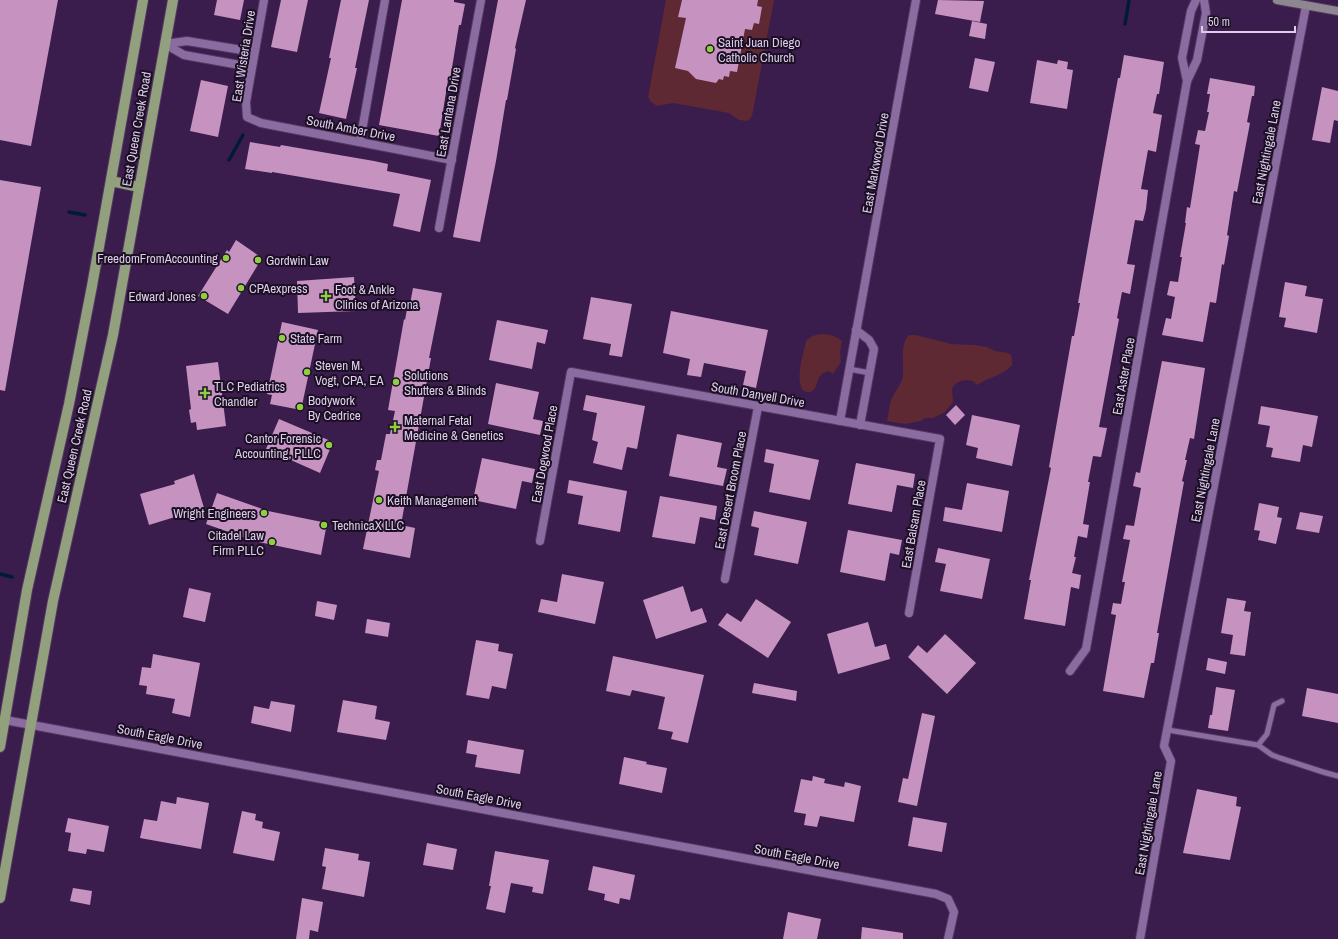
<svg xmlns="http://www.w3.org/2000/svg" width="1338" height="939" viewBox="0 0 1338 939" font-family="'Archivo Narrow',sans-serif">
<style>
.green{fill:#5e2933}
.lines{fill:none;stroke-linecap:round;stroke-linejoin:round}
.stream{stroke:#001b36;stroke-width:3.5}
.building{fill:#c692c0}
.lane-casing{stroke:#523861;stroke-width:7}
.street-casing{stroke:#523861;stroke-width:10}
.secondary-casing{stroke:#523861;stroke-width:10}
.primary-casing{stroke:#523861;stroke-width:12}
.lane{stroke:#8b6ca1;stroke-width:5}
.street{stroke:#8b6ca1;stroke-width:8}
.secondary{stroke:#8e8690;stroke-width:8}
.primary{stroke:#92a07e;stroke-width:10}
.poi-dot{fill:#8fcd42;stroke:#1b0f23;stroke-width:1.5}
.labels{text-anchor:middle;stroke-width:4;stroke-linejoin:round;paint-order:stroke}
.poi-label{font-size:13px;fill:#decdeb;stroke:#1b0f23;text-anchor:start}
.street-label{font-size:13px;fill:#decdeb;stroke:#1b0f23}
</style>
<rect width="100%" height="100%" fill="#3a1d4c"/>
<!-- green -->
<g class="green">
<path d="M666,0H774L752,116L748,121L739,120L729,113L673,103L657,106L651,102L648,97Z"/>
<path d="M821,334C830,334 835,336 842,341L840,352L841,362L833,374L829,371C826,372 824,372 821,375C816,380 817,394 807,392C802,391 801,388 800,383C798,369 803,355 806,341L812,336Z"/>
<path d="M909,335H916L951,344L974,345L987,347L995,351L1008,353L1011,355L1012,359V365C1002,376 989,377 977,385L973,381L966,380L961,381L955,384L952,389L953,402L945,412L933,418H924L921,421L905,424L887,421C889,413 889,404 893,396C895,391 900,386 902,380C906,365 898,347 909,335Z"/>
</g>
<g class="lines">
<!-- stream -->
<g class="stream">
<path d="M1125,24L1129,0"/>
<path d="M229,160L243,135"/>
<path d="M69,212L85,215"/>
<path d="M0,574L12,577"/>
</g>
</g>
<!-- building -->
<g class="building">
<path d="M0,0H58L31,146L0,140Z"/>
<path d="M217,0H244L240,20L214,15Z"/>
<path d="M281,0H308L297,52L271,47Z"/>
<path d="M341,0H369L355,68H357L346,119L319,113L331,58H329Z"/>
<path d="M402,0H454V2L465,4L461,25H459L450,80H448L439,136L379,125Z"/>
<path d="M498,0H526L515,48L516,49L507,100H506L496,161L480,242L453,237Z"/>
<path d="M682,0H758L757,6L762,7L759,24L754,23L752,30L745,29L737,72L730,71L729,77L724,76L723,80L719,79L716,83L696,79L688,71L675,68L686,18L678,17Z"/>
<path d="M938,0L984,1L980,22L935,14Z"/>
<path d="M972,21L987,24L985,39L969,36Z"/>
<path d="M1124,55L1164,62L1159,94H1157L1153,113L1162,115L1156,152L1148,150L1141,189L1148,190L1146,209L1143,221L1135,220L1127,264L1135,265L1132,282L1130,294L1122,292L1117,318L1119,319L1099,427L1107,428L1104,443L1101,457L1093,456L1088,482H1090L1083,524L1089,525L1087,538L1078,536L1074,557H1076L1072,573L1081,575L1079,589L1071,587L1065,626L1024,619L1031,580H1029L1051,468L1049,467L1072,336H1074L1080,303H1078L1103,160L1118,78H1120Z"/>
<path d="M975,58L995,62L988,92L969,88Z"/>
<path d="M1037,60L1057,64L1058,60L1068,62L1067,69L1073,70L1067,109L1030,103Z"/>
<path d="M1210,78L1255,86L1254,96H1252L1247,122L1250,123L1237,192L1234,191L1227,235L1229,236L1224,265L1222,264L1216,303L1210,302L1203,342L1162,335L1166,318L1171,319L1175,297L1167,295L1170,281L1178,282L1182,257H1180L1186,223H1185L1187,207L1190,208L1200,145L1195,144L1198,130L1205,131L1209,112H1207L1210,94H1207Z"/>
<path d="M201,80L228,86L218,137L190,131Z"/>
<path d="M1322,87L1338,91V121L1334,120L1330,143L1312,140Z"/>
<path d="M250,142L280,147L281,145L374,161L388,164L387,171L431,180L420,232L393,226L400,194L272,172V173L245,169Z"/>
<path d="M0,180L41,187L5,391L0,390Z"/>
<path d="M236,240L262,258L228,314L198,296L227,250L229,252Z"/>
<path d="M354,277L356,311L298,313L297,281Z"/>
<path d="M1285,282L1307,286L1305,296L1323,299L1317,333L1284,327L1286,318L1279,317Z"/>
<path d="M413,288L442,293L429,358H431L401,525L415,528L410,558L363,549L379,471L375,470L377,460H381L386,434H390L395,411L388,410L404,319L405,320L408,304H410Z"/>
<path d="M591,297L632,304L622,357L609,355L611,344L583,339Z"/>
<path d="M671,311L768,330L756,388L743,385L746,371L704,363L701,377L687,375L690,359L663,353Z"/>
<path d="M497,320L548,330L545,344L537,342L532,369L489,360Z"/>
<path d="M282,322L318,330L301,410L270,404L272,395L267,394Z"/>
<path d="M1162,361L1205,368L1194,439L1190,438L1185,460H1187L1182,481L1184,482L1157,633H1159L1154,663H1151L1144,698L1103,691L1116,615L1111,614L1113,603L1121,604L1125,582H1122L1130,540L1123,539L1126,525L1134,526L1141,488L1133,486L1136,472L1140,473Z"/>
<path d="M218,362L226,426L197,430L196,422L191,423L189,410L191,409L186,366Z"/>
<path d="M496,383L539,392L533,419L543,421L540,435L488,424Z"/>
<path d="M586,395L645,406L637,449L627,447L622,470L593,463L598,442L592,440L597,413L583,410Z"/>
<path d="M956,405L965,415L955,425L946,415Z"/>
<path d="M1261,406L1318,416L1312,447L1303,445L1300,462L1271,457L1273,448L1266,447L1270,426L1258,424Z"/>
<path d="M972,415L1020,425L1012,466L976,458L978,448L966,445Z"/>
<path d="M279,419L333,442L320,473L266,449Z"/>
<path d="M677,434L722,443L717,467L727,469L723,486L669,476Z"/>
<path d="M766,449L819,460L810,500L769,492L774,464L764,462Z"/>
<path d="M482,458L535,469L532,483L522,481L516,509L473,500Z"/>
<path d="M856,463L915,474L913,488L897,485L892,512L848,504Z"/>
<path d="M194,474L204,508L149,525L140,494L175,484L174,481Z"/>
<path d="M569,480L627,491L620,532L578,524L583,496L567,493Z"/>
<path d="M967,483L1009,491L1002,532L943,521L945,507L962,510Z"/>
<path d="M217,493L268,511L327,523L321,555L254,541L206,524Z"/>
<path d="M660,496L717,506L715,520L700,517L695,544L652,537Z"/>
<path d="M1259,503L1279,507L1277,517L1282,518L1276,544L1258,540L1260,531L1254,530Z"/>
<path d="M754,511L807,522L798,564L754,555L759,528L751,526Z"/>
<path d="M1300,512L1323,516L1319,533L1296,529Z"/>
<path d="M848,530L902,540L899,555L890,553L885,581L840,572Z"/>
<path d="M938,548L990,559L982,599L940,591L946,564L935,562Z"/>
<path d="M562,574L604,582L595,624L538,612L541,599L557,602Z"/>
<path d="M683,586L691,612L702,608L707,622L656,639L643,600Z"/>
<path d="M189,588L211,593L205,622L183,617Z"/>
<path d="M1227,598L1246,601L1244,611L1251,612L1245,656L1230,654L1233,635L1221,633Z"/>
<path d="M756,599L791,622L768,658L718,625L727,613L741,622Z"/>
<path d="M317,601L337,605L334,620L315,616Z"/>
<path d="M367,619L390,623L388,637L365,633Z"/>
<path d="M868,622L875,647L886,644L890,659L838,674L827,634Z"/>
<path d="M945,634L976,663L947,694L908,657L918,645L927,653Z"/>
<path d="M476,640L499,644L498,651L513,654L506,689L492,686L489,699L466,695Z"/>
<path d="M153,654L200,663L190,717L172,713L175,699L146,694L147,686L139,685L142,667L151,668Z"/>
<path d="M613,656L704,675L688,743L671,739L673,732L658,729L665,697L632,690L630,696L606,691Z"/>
<path d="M1208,658L1227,662L1225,674L1206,670Z"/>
<path d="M754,683L797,691L796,701L752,693Z"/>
<path d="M1216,687L1235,690L1228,731L1208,728L1210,715H1212Z"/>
<path d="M1307,688L1338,694V723L1302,716Z"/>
<path d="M343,700L377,706L375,719L390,722L386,740L337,732Z"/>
<path d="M271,701L295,705L291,732L251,723L254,706L269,709Z"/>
<path d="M922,713L935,716L917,806L898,802L903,778L908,779Z"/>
<path d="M468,740L524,750L520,774L475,767L477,755L466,753Z"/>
<path d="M624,757L647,762L646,764L667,768L662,793L619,784Z"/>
<path d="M813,776L825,779L824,783L844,787L845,782L861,786L854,822L820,816L817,827L804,825L806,814L794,812L801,779L812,781Z"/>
<path d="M1197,789L1237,797L1236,806L1241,807L1230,860L1183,853Z"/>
<path d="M177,797L209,803L201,849L140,838L144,819L157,821L161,801L176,804Z"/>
<path d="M242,811L256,814L255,820L263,822L262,828L280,832L274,861L233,853Z"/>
<path d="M913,817L947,823L942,852L908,846Z"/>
<path d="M68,818L109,826L104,852L87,849L86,854L68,851L71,833L65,832Z"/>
<path d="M427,843L457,849L453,870L423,865Z"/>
<path d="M325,848L359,854L358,860L370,862L364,897L322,889L326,867L322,866Z"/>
<path d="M495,851L549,860L543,894L532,892L533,887L511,883L505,913L486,909L491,886H489Z"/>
<path d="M593,866L635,875L630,900L620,898L619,904L604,900L605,894L588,890Z"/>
<path d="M73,888L92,891L90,905L70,901Z"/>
<path d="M302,898L323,902L318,932L310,930L309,939H296Z"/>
<path d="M788,912L821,919L817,939H783Z"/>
<path d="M862,927L903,933V939H861Z"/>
</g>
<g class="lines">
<!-- lane casing -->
<g class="lane-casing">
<g id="lane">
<path d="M849,369L870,373"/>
<path d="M1168,730L1258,745L1272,755L1280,758L1323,772L1338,776"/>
<path d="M1258,745L1267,734L1274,705L1282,701"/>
</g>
</g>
<!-- street casing -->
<g class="street-casing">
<g id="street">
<path d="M264,0L246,102L247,117L261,123L452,160"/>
<path d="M165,44L184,55L251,67"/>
<path d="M165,44L187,41L254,52"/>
<path d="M1187,81L1182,58L1191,11L1196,0"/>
<path d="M360,142L385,0"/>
<path d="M439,228L481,0"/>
<path d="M856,330L869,340L874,349L860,425"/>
<path d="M840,421L916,0"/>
<path d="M540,541L571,372L940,439L909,613"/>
<path d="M725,579L758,407"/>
<path d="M1070,671L1086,649L1187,81L1197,60L1206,13L1204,0"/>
<path d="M5,720L936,894L948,899L954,912L948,939"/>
<path d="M1140,939L1171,761L1164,746L1306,6"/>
</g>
</g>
<!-- secondary casing -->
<g class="secondary-casing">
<path id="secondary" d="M1277,0L1338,11"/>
</g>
<!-- primary casing -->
<g class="primary-casing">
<g id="primary">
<path d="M111,181L139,187"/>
<path d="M0,747L27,590L69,404L92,286L143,0"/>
<path d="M0,898L53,601L113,335L173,0"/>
</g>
</g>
<!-- lane -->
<use href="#lane" class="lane"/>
<!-- street -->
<use href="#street" class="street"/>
<!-- secondary -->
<use href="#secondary" class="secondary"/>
<!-- primary -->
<use href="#primary" class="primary"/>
</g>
<!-- markers -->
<g class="poi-dot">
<circle cx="710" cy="49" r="4"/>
<circle cx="226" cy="258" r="4"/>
<circle cx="258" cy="260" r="4"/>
<circle cx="241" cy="288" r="4"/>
<circle cx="204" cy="296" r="4"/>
<path d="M324 290h4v4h4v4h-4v4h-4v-4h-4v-4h4z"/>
<circle cx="282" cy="338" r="4"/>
<circle cx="307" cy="372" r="4"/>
<circle cx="396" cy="382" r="4"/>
<path d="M203 387h4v4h4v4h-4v4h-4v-4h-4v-4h4z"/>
<circle cx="300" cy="407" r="4"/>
<path d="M393 421h4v4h4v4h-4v4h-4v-4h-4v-4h4z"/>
<circle cx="329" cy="445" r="4"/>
<circle cx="379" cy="500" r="4"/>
<circle cx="264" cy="513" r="4"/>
<circle cx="324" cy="525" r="4"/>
<circle cx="272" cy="542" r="4"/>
</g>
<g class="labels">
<!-- poi labels -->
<g class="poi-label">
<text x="718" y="47">Saint Juan Diego<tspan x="718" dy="15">Catholic Church</tspan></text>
<text x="218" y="263" text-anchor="end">FreedomFromAccounting</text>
<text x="266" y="265">Gordwin Law</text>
<text x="249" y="293">CPAexpress</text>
<text x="335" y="294">Foot &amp; Ankle<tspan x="335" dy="15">Clinics of Arizona</tspan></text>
<text x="196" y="301" text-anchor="end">Edward Jones</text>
<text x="290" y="343">State Farm</text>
<text x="315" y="370">Steven M.<tspan x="315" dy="15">Vogt, CPA, EA</tspan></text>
<text x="404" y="380">Solutions<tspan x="404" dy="15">Shutters &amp; Blinds</tspan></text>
<text x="214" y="391">TLC Pediatrics<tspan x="214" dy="15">Chandler</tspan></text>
<text x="308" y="405">Bodywork<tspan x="308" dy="15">By Cedrice</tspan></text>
<text x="404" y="425">Maternal Fetal<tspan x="404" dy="15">Medicine &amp; Genetics</tspan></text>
<text x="321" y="443" text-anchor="end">Cantor Forensic<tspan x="321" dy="15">Accounting, PLLC</tspan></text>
<text x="387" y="505">Keith Management</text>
<text x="256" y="518" text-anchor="end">Wright Engineers</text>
<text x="332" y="530">TechnicaX LLC</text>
<text x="264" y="540" text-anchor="end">Citadel Law<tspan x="264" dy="15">Firm PLLC</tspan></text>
</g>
<!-- street labels -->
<g class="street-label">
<text transform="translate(243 56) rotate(-81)" y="5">East Wisteria Drive</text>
<text transform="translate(448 112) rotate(-80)" y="5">East Lantana Drive</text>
<text transform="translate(351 128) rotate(11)" y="5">South Amber Drive</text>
<text transform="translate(136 129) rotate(-80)" y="5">East Queen Creek Road</text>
<text transform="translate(1266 152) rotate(-79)" y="5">East Nightingale Lane</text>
<text transform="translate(875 163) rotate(-80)" y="5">East Markwood Drive</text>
<text transform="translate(1123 376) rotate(-80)" y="5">East Aster Place</text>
<text transform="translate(758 394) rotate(10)" y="5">South Danyell Drive</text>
<text transform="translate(74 446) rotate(-77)" y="5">East Queen Creek Road</text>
<text transform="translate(544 454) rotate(-80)" y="5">East Dogwood Place</text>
<text transform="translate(1205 470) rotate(-79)" y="5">East Nightingale Lane</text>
<text transform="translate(730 490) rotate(-79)" y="5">East Desert Broom Place</text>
<text transform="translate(913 524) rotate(-80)" y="5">East Balsam Place</text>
<text transform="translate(160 736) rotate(11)" y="5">South Eagle Drive</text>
<text transform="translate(479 796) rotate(11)" y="5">South Eagle Drive</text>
<text transform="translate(1148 823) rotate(-80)" y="5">East Nightingale Lane</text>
<text transform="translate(797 856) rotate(11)" y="5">South Eagle Drive</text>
</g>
</g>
<!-- scale -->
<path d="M1202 26v6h93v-6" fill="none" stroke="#decdeb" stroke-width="2"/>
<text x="1208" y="26" font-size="12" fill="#decdeb" stroke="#1b0f23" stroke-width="3" paint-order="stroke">50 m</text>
</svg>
